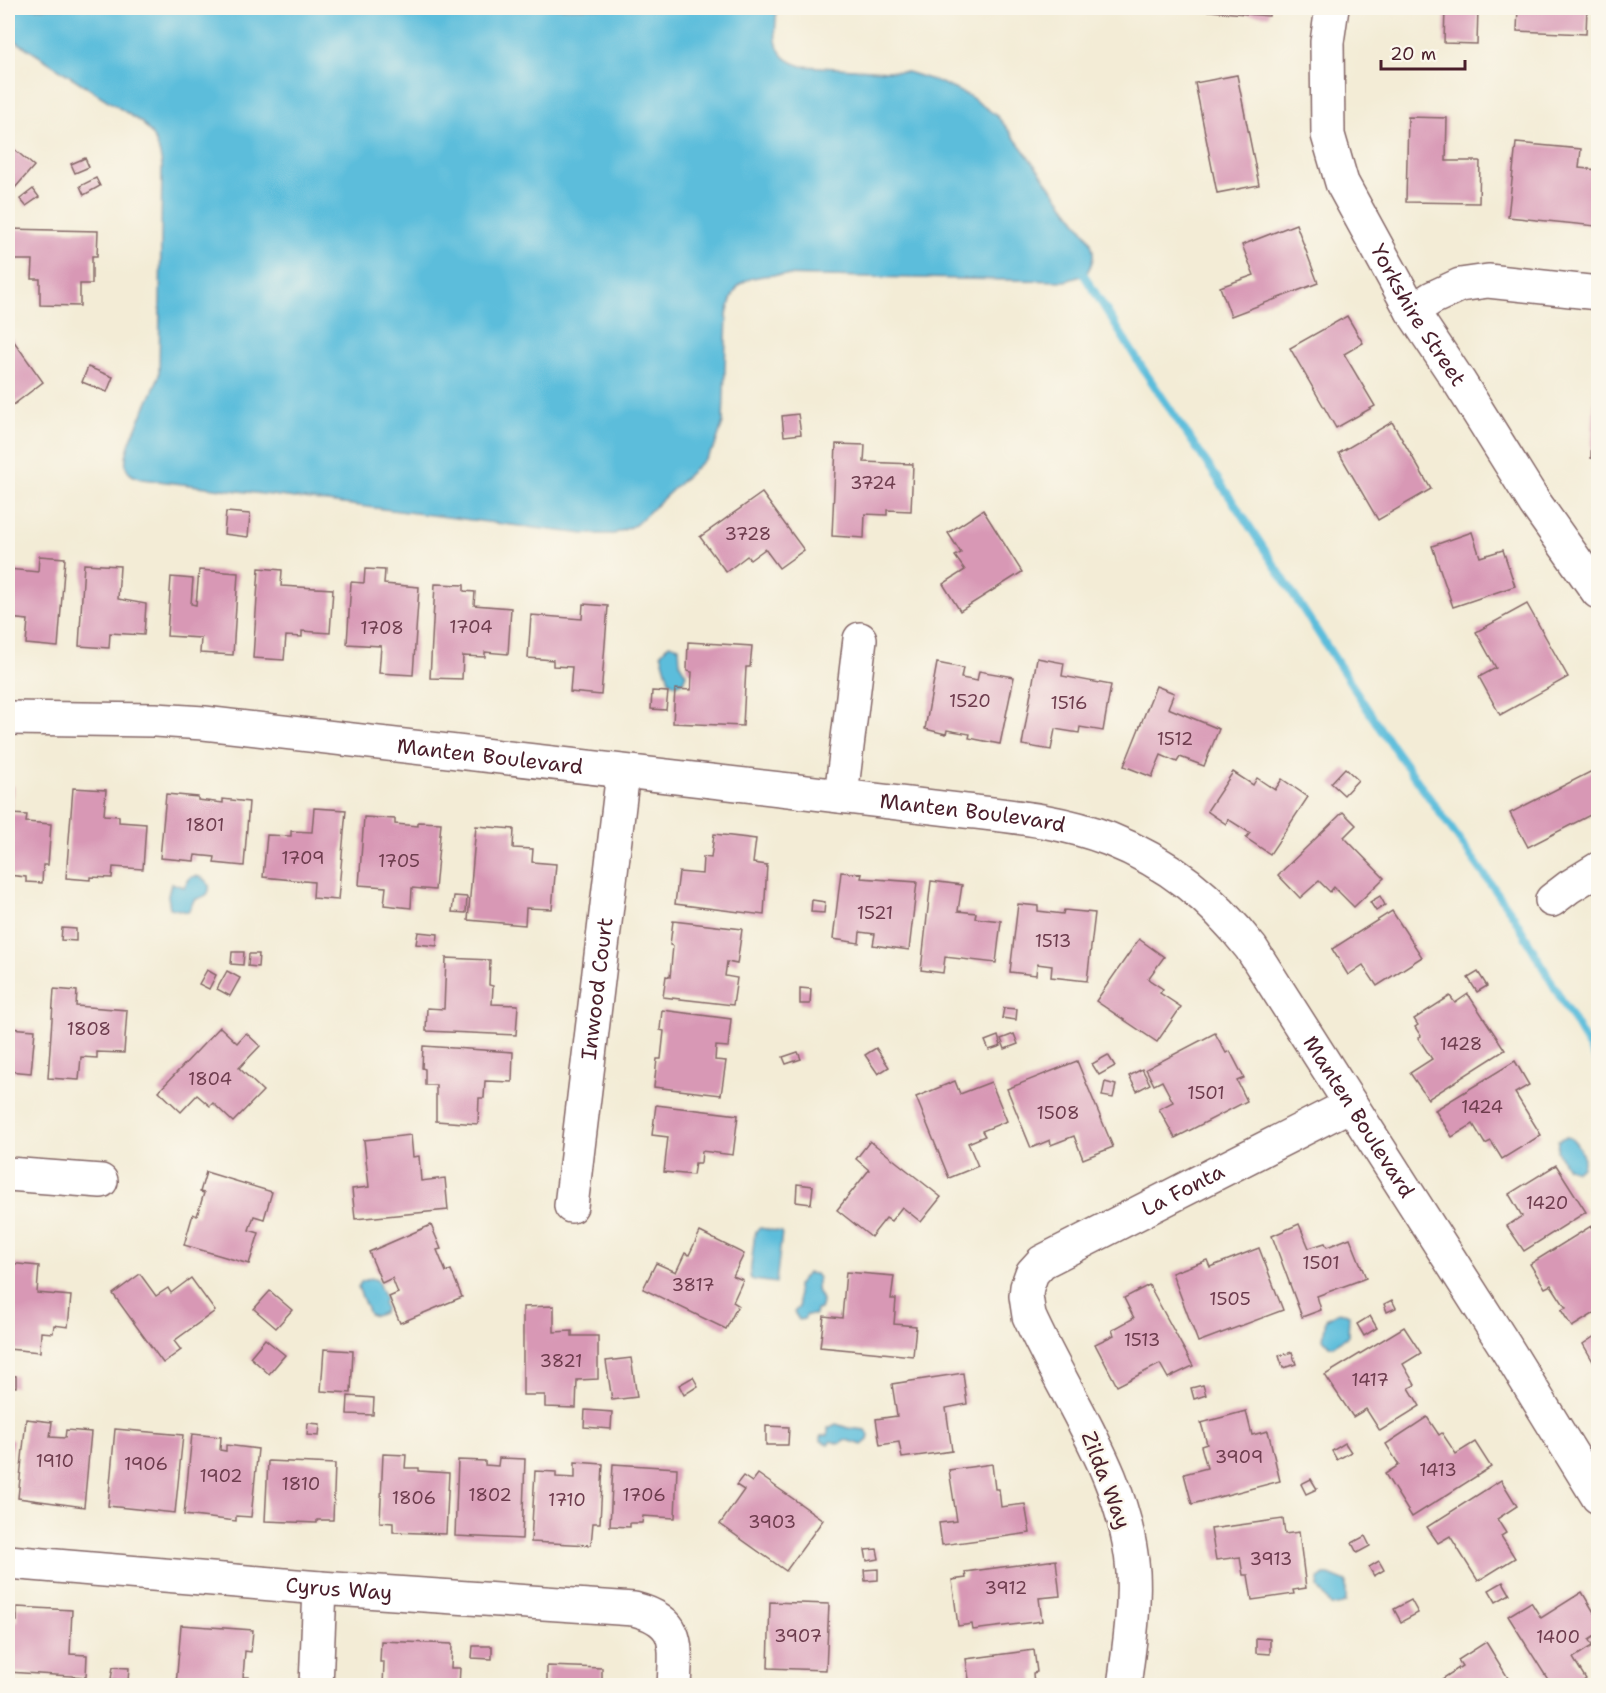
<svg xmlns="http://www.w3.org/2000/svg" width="1606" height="1693" viewBox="0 0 1606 1693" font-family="'Shantell Sans',sans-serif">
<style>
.water{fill:#5cbddb;stroke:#536e83;stroke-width:1.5}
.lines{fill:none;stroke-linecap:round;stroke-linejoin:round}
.stream{stroke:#5cbddb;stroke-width:8}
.building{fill:#d898b5}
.minor-casing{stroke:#856767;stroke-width:36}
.minor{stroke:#fff;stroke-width:33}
.labels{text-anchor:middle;stroke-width:5;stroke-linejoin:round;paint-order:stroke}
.number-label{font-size:18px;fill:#6e3d4e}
.street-label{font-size:21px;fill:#4a1f2b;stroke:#fbf7ec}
</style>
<rect width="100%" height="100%" fill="#fbf7ec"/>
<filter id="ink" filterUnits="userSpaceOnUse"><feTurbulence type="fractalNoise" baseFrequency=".0167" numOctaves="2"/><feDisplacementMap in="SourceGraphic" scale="12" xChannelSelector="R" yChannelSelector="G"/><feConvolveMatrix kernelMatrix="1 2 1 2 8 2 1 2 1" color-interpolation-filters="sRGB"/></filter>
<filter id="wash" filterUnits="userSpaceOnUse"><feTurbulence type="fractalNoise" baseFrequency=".008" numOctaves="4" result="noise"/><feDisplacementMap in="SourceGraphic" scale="24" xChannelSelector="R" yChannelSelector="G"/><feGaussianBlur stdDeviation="1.35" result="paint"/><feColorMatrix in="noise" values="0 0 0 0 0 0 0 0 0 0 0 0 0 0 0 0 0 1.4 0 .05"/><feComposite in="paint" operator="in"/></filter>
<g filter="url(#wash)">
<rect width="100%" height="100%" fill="#f3ecd6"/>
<!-- water -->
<g class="water">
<path d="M8,8H777C775,35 770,57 802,66L907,72L939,82L969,96L997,116L1007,128L1089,238C1095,252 1095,262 1085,275L1065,281L774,275C742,277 734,283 727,314L723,422L715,446L707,457L635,525L614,534H584L142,479C136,477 129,475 127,469C118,452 154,396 159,375L162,167C160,148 155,136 141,122L8,36Z"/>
<path d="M669,644L679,647L680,664L686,674L683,682L676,685L669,681L661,653Z"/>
<path d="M195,876C203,877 213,884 208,893C206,897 198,898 194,900L188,912L170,908L168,896L171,883L184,887L189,878Z"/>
<path d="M1565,1137C1576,1137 1579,1149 1584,1158L1582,1167L1576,1171L1567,1168L1557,1151L1558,1140Z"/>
<path d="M760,1228L782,1232L776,1283L754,1280L751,1279L750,1276L755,1232Z"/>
<path d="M807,1273L815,1274L818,1278C819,1281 817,1284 817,1287C816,1296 826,1296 820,1309L816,1310L815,1315H807L804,1319L799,1320L794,1312L799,1307L797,1286Z"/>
<path d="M371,1278L377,1280L385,1299L383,1303L385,1309L383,1313L375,1316L369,1314L358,1287L361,1282Z"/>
<path d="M1340,1311L1349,1315L1348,1336L1333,1346H1329L1323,1339L1326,1319Z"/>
<path d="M836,1424L848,1428L866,1430L869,1435L868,1440L862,1445L846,1440L839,1444L831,1441L828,1444L821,1441V1436L828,1435V1428Z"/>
<path d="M1324,1575H1329L1346,1582V1602L1338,1606L1331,1605L1318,1587L1319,1579Z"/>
</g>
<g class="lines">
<!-- stream -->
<path class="stream" d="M1079,267L1143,369L1246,521L1381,730L1513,915L1598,1063"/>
</g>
<g id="blocks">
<!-- building -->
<g class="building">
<path d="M1186,8H1270L1269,16L1186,9Z"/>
<path d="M1445,8H1478L1477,44L1444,43Z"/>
<path d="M1518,8H1587L1586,34L1517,31Z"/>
<path d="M1237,75L1259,185L1217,193L1195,83Z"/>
<path d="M1408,117L1447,118L1446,161H1480L1479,203L1406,202Z"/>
<path d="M1516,143L1581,149L1579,168L1598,170L1596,226L1508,217Z"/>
<path d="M8,144L34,166L8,196Z"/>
<path d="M85,158L89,167L75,173L71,164Z"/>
<path d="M96,178L100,186L84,195L80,186Z"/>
<path d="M33,189L39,197L26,206L20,199Z"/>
<path d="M1296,224L1318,283L1231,316L1220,287L1254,275L1242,245Z"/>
<path d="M8,229L98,231L97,256H92V284H80V306L40,305V279H32L33,260H8Z"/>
<path d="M1347,316L1363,343L1344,354L1375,406L1336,428L1290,348Z"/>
<path d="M8,333L43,382L8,409Z"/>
<path d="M1596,363H1598V459L1591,458Z"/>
<path d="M88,367L113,377L107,392L82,382Z"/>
<path d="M798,414L801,434L784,436L782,416Z"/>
<path d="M1392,422L1431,489L1378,520L1339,453Z"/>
<path d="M836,444L865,445L864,462L913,464L911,511L887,510V515L865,514L864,538L832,536Z"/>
<path d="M762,493L804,550L779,568L765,549L750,560L747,556L726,572L700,537Z"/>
<path d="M983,510L1022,572L960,611L943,584L965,570L955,556L961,553L948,533Z"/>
<path d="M226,512L250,514L248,537L224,534Z"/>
<path d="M1472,532L1480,557L1503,550L1515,586L1453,607L1432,546Z"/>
<path d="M39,556L65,558L58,647L26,644L28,620L8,618V569L38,572Z"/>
<path d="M84,564L120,566L118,599L146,604L144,635L110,633L109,648L79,646Z"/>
<path d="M259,568L282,570L281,586L333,589L330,633L302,631V637L286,636L284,660L253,658Z"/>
<path d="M365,569L385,570L384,584L419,587L413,675L379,673L381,646L347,644L351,582L364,583Z"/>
<path d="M199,570L238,573L233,655L200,653L201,638L167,636L171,577L193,579L191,604L196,605Z"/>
<path d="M435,584L464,585V591L475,592L474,605L511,608L508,654L485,652V657L463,656L462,679L430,678Z"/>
<path d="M583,604L608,606L601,695L570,692L572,667L553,666V660L528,658L531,615L582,619Z"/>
<path d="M1527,604L1568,677L1500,715L1479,677L1496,668L1476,632Z"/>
<path d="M688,642L752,646L750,667H746L743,726L673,723L675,689L691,690L692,672L687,671Z"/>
<path d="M1037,658L1064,663L1062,676L1111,685L1103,731L1080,727L1079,733L1055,729L1051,750L1022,745Z"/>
<path d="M937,663L963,668L961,678L977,681L979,671L1014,677L1000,744L969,738L970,734L947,730L946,734L925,729Z"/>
<path d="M1156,686L1174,693L1168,708L1219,729L1204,766L1180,757L1177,762L1161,755L1152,777L1124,766Z"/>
<path d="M652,691L668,692L666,710L651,709Z"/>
<path d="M1345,768L1358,780L1344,795L1331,783Z"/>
<path d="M1598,768V811L1528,847L1510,813Z"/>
<path d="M1233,772L1253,785L1257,778L1275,790L1282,779L1308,797L1270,854L1246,838L1250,833L1228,819L1226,824L1207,811Z"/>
<path d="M8,785L13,786L11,814L27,815L26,822L51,824L48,865H43L42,883L26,882V877L8,875Z"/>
<path d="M73,788L106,790L104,815L119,816V822L146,824L143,869L113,867L112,878L90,877V880L66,878Z"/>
<path d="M166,794L198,797V800L223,803V799L249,802L244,866L214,863L215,857L195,855L194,861L160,858Z"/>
<path d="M314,808L346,810L338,900L313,898L314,882L263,877L267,835L291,836V831L312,832Z"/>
<path d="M1343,812L1356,825L1344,837L1384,878L1354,907L1334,887L1330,892L1319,881L1300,898L1278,875Z"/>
<path d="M364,817L395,819V824L418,826V822L441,823L435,890L412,888L411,908L384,905L386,887L359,885Z"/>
<path d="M476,826L514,829L513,848L533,849L532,862L556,864L552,909L526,908L525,925L468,920Z"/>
<path d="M714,834L756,839L753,863L767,865L764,915L675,904L679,872L702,874L703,857L711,858Z"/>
<path d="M841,872L862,874L861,878L917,882L909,950L873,945L875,934L860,932L859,943L833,939Z"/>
<path d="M931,881L962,885L958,911L976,913L975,918L1001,921L996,963L945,957L943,973L921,970Z"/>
<path d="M454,896L467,897L466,913L452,912Z"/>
<path d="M1380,896L1385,905L1376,911L1370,902Z"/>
<path d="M812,900L825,902L824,913L811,912Z"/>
<path d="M1018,904L1038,906V911L1063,914L1064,910L1095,913L1087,981L1051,977L1052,966L1037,964L1036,975L1010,972Z"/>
<path d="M1392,911L1422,957L1377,986L1363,965L1348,975L1332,949Z"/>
<path d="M673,921L742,929L737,964L727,962L725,976L737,978L733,1005L663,997L666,976L670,977L673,946L670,945Z"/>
<path d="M62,928L76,929V941L61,940Z"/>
<path d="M418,932L438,934L437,946L416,944Z"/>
<path d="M1139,939L1164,957L1148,979L1163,989L1160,993L1181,1007L1157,1042L1096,1001Z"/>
<path d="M232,952H244L243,965L231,964Z"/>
<path d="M249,954H259L258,967L248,966Z"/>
<path d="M446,958L490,960L489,985L493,986L492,1004L518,1005L516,1035L426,1031L427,1008L444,1009Z"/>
<path d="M207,970L216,975L209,989L199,984Z"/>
<path d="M227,971L240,978L230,996L217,989Z"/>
<path d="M1478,972L1487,986L1477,992L1468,978Z"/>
<path d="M800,988L811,989L810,1004H800Z"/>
<path d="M54,989L77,991L76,1006L127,1010L124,1053L97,1052V1058L81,1057L79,1080L48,1078Z"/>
<path d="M1468,994L1505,1050L1428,1099L1410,1073L1432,1059L1418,1038L1421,1036L1415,1027L1418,1025L1414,1019L1450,996L1455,1003Z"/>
<path d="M1004,1008L1017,1009L1016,1020L1002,1018Z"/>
<path d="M662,1010L731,1019L728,1047L716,1046L715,1060L726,1061L721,1095L654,1087L657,1059H661L664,1031L660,1030Z"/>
<path d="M220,1027L237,1043L246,1033L260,1046L239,1068L263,1091L233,1122L213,1103L210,1106L197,1095L181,1112L159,1091Z"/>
<path d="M8,1028L35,1030L31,1073L8,1071Z"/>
<path d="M1215,1033L1226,1053L1230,1051L1244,1078L1237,1081L1247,1101L1175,1138L1159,1109L1173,1102L1162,1081L1154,1085L1146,1069Z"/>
<path d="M1014,1034L1018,1044L1005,1049L1001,1039Z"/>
<path d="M998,1036L1001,1046L989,1050L985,1041Z"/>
<path d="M423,1046L513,1052L512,1082L485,1081L484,1098H479L478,1124L436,1121V1085H425V1069L422,1068Z"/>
<path d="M876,1048L889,1067L878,1074L865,1055Z"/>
<path d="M798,1052L801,1059L786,1064L783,1057Z"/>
<path d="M1108,1055L1115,1066L1099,1075L1092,1064Z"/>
<path d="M1077,1061L1113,1147L1083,1159L1074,1136L1051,1145L1050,1140L1031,1148L1007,1089Z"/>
<path d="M1515,1061L1529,1085L1515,1093L1541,1135L1502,1159L1491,1141L1485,1144L1473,1124L1452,1137L1435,1110Z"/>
<path d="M1142,1069L1150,1084L1137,1091L1129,1076Z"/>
<path d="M955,1081L960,1094L991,1082L1007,1121L982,1131L985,1136L968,1143L978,1166L949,1178L916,1097Z"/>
<path d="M1105,1082L1116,1085L1113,1098L1102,1096Z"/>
<path d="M656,1105L738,1115L733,1155L702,1151L701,1163H695L693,1175L664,1172L668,1137L652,1135Z"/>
<path d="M411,1135L413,1157L419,1156L421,1181L445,1178L448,1210L355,1219L352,1189L369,1187L364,1140Z"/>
<path d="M870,1141L941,1197L921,1222L902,1207L891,1221L886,1218L871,1237L837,1210L869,1170L856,1159Z"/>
<path d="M1556,1165L1586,1212L1524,1251L1507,1226L1522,1216L1509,1194Z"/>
<path d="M206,1172L272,1192L264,1219L254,1216L249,1230L259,1233L249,1264L184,1245L193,1214L197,1216L204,1193L200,1192Z"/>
<path d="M797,1184L813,1186L811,1204L796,1202Z"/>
<path d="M1299,1224L1309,1248L1325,1243L1327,1247L1350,1238L1366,1278L1317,1296L1321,1310L1302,1317L1272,1236Z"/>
<path d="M431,1225L441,1249L437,1250L446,1272L451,1270L462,1297L400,1323L389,1297L398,1293L392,1278L382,1283L369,1252Z"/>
<path d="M1591,1226L1598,1238V1311L1572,1327L1561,1310L1566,1308L1551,1285L1545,1288L1530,1264Z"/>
<path d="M700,1232L744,1254L733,1276L743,1280L733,1302L738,1305L726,1329L643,1289L656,1263L676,1272L685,1253L689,1255Z"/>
<path d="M1259,1248L1283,1310L1198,1342L1172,1273L1207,1260L1210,1267Z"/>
<path d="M8,1263L39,1266L37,1293L71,1296L68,1327L54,1325L53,1333L41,1332L40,1352L8,1349Z"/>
<path d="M846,1272L894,1276L891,1299H896L894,1324L916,1326L913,1356L820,1347L824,1316L842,1318Z"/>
<path d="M140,1274L156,1296L168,1288L171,1293L191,1278L215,1311L174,1341L181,1350L163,1363L113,1294Z"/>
<path d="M1149,1285L1193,1366L1168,1378L1160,1364L1117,1386L1095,1344L1114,1335L1112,1330L1134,1318L1124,1298Z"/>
<path d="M270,1291L292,1310L276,1328L254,1309Z"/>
<path d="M1392,1300L1396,1308L1387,1312L1384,1304Z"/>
<path d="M554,1306V1332L572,1331V1336H598V1379L577,1380L576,1408L545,1407V1395H523V1307Z"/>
<path d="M1370,1316L1377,1328L1364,1336L1357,1324Z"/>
<path d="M1404,1327L1421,1353L1403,1364L1415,1385L1409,1388L1420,1406L1380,1431L1366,1409L1353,1417L1325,1375Z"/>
<path d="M1598,1334V1370L1583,1344Z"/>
<path d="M265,1339L285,1355L269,1374L250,1357Z"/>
<path d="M324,1349L353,1351L351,1393L321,1391Z"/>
<path d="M1292,1352L1296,1364L1283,1368L1279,1356Z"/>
<path d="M631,1358L637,1397L612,1400L606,1361Z"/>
<path d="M963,1373L967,1404L946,1408L952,1451L902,1458L899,1442L880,1445L876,1419L897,1416L892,1384Z"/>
<path d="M8,1375L16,1376V1387L8,1386Z"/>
<path d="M693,1377L698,1386L684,1395L679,1385Z"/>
<path d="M1203,1385L1206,1395L1194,1399L1191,1388Z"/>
<path d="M348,1396L374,1398L373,1415L347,1414Z"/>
<path d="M585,1410L612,1412L611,1429L584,1427Z"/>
<path d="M1246,1411L1252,1435L1268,1431L1280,1481L1192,1504L1184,1474L1207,1468L1201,1446L1207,1444L1201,1423Z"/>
<path d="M1427,1417L1439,1435L1442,1433L1456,1454L1475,1442L1491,1467L1412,1517L1385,1474L1399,1465L1386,1444Z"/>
<path d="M26,1419L52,1422L50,1437L65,1438L66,1430L91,1432L84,1507L18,1498Z"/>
<path d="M308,1423L320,1424L319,1436L307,1435Z"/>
<path d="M766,1426L789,1427L788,1445H766Z"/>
<path d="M115,1429L183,1435L175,1513L108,1506Z"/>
<path d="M192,1434L221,1437L220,1450L226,1451V1445L258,1449L251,1517L236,1516V1521L184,1515Z"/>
<path d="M8,1439L13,1440L9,1474L8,1473Z"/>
<path d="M1345,1443L1351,1452L1337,1460L1332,1451Z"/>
<path d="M383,1454L406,1455L405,1468H419V1471L449,1473L446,1534L393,1532V1523L380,1522Z"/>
<path d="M499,1458L525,1459L522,1539L455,1536L458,1460L485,1461V1465L498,1466Z"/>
<path d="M268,1461L335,1464L333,1520H317V1523L265,1521Z"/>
<path d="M575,1462L603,1464L600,1523H593L591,1545L531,1542L535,1471L556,1472V1477L575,1478Z"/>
<path d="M613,1464L677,1468L675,1518L643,1516L642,1523H630V1527L610,1526Z"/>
<path d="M992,1464L995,1489H999L1001,1507L1025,1504L1030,1533L942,1545L939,1523L957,1521L949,1470Z"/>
<path d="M758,1474L823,1520L786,1571L720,1524L744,1490L736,1485L743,1476L752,1482Z"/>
<path d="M1311,1479L1317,1489L1306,1494L1301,1484Z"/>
<path d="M1501,1480L1517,1506L1497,1519L1506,1533L1501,1536L1515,1558L1478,1581L1450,1536L1438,1543L1427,1527Z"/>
<path d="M1283,1519L1285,1534L1299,1532L1306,1588L1293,1590L1294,1594L1252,1600L1248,1575H1243L1240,1557L1216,1560L1211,1529Z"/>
<path d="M1365,1536L1370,1546L1357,1553L1352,1543Z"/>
<path d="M877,1549L879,1559L867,1561L865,1550Z"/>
<path d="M1056,1560L1060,1596L1039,1598L1042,1621L973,1630L972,1624L958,1626L952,1580L966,1578L965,1572Z"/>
<path d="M1379,1561L1384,1570L1374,1576L1369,1567Z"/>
<path d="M878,1569V1580L865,1581L864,1570Z"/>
<path d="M1503,1582L1510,1594L1496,1602L1489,1590Z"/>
<path d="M1582,1592L1598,1619V1634L1589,1640L1592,1646L1573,1658L1586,1679L1576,1686H1552L1508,1616L1531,1602L1541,1618Z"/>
<path d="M1411,1600L1418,1613L1401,1622L1394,1609Z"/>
<path d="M770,1602L829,1604L826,1670L768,1668Z"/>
<path d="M17,1607L72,1610L70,1654L87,1655L86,1677L8,1672L9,1643H8V1621H17Z"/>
<path d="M181,1625L253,1630L251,1652L245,1651L243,1677H249L248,1686H176Z"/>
<path d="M1256,1638L1270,1639V1654L1256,1653Z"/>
<path d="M381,1641L452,1644L451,1668H460L459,1686H383L384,1662H380Z"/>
<path d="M1486,1642L1513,1686H1446L1442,1679L1462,1666L1458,1660Z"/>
<path d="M473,1646H492V1659L472,1658Z"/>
<path d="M1034,1650L1037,1672L1033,1673L1034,1686H970L966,1659Z"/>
<path d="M547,1666L602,1668V1683H605V1686H547Z"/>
<path d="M113,1667L129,1668L128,1681L111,1679Z"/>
<path d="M1216,1682L1240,1683V1686H1216Z"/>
</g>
</g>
</g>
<g filter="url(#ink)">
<use href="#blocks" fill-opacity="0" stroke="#856767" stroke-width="1.5"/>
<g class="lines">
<!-- minor casing -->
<g class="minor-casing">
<g id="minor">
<path id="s1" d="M1332,8L1327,42L1328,135L1342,183L1412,311L1460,383L1535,503L1598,592"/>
<path d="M1412,311L1432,298L1460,285L1488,281L1598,293"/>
<path id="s2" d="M8,718L155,720L204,723C399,746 594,769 789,790C845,797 902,803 958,810C1009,816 1061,820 1109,839C1169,863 1212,898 1251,948L1505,1346L1598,1497"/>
<path d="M841,796L860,639"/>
<path d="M1552,900L1569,887L1598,869"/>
<path d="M8,1174L101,1181"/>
<path id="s3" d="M571,1206L623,772"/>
<path id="s4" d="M8,1562L320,1588L634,1609C681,1621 676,1644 674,1686"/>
<path d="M316,1686L320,1588"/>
<path id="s5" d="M1124,1686C1129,1648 1135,1610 1133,1572C1126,1476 1067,1401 1029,1316L1026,1296L1027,1287L1032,1273L1042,1262L1350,1105"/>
</g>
</g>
<!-- minor -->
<use href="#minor" class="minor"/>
</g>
</g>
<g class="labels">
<!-- number labels -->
<g class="number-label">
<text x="873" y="489">3724</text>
<text x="748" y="540">3728</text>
<text x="471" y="633">1704</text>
<text x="382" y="634">1708</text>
<text x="970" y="707">1520</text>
<text x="1069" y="709">1516</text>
<text x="1175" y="745">1512</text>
<text x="205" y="831">1801</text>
<text x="303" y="864">1709</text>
<text x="399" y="867">1705</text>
<text x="875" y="919">1521</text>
<text x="1053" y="947">1513</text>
<text x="89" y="1035">1808</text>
<text x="1461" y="1050">1428</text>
<text x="210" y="1085">1804</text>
<text x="1206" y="1099">1501</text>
<text x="1482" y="1113">1424</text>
<text x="1058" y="1119">1508</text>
<text x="1547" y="1209">1420</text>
<text x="1321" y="1269">1501</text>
<text x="693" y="1291">3817</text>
<text x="1230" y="1305">1505</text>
<text x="1142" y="1346">1513</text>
<text x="561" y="1367">3821</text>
<text x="1370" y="1386">1417</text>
<text x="1239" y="1463">3909</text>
<text x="55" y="1467">1910</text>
<text x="146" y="1470">1906</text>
<text x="1438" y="1476">1413</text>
<text x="221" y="1482">1902</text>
<text x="301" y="1490">1810</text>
<text x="490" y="1501">1802</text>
<text x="644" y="1501">1706</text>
<text x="414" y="1504">1806</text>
<text x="567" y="1506">1710</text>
<text x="772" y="1528">3903</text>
<text x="1271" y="1565">3913</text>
<text x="1006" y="1594">3912</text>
<text x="798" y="1642">3907</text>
<text x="1558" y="1643">1400</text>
</g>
<!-- street labels -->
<g class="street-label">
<text dy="7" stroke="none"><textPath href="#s1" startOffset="330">Yorkshire Street</textPath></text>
<text dy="7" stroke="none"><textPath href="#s2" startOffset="484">Manten Boulevard</textPath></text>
<text dy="7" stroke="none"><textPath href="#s2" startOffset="970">Manten Boulevard</textPath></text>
<text dy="7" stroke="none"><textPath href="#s3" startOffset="219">Inwood Court</textPath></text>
<text dy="7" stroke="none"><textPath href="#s2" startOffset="1491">Manten Boulevard</textPath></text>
<text dy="7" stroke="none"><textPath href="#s5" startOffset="610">La Fonta</textPath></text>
<text transform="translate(1106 1480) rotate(69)" y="7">Zilda Way</text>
<text dy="7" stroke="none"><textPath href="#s4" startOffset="332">Cyrus Way</textPath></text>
</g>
</g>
<!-- margin -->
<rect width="1606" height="1693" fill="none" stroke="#fbf7ec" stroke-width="30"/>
<!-- scale -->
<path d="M1381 60v9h84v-9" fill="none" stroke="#4a1f2b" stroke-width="3"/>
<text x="1390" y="60" font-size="18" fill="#4a1f2b" stroke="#fbf7ec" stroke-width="4.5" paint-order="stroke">20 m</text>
</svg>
